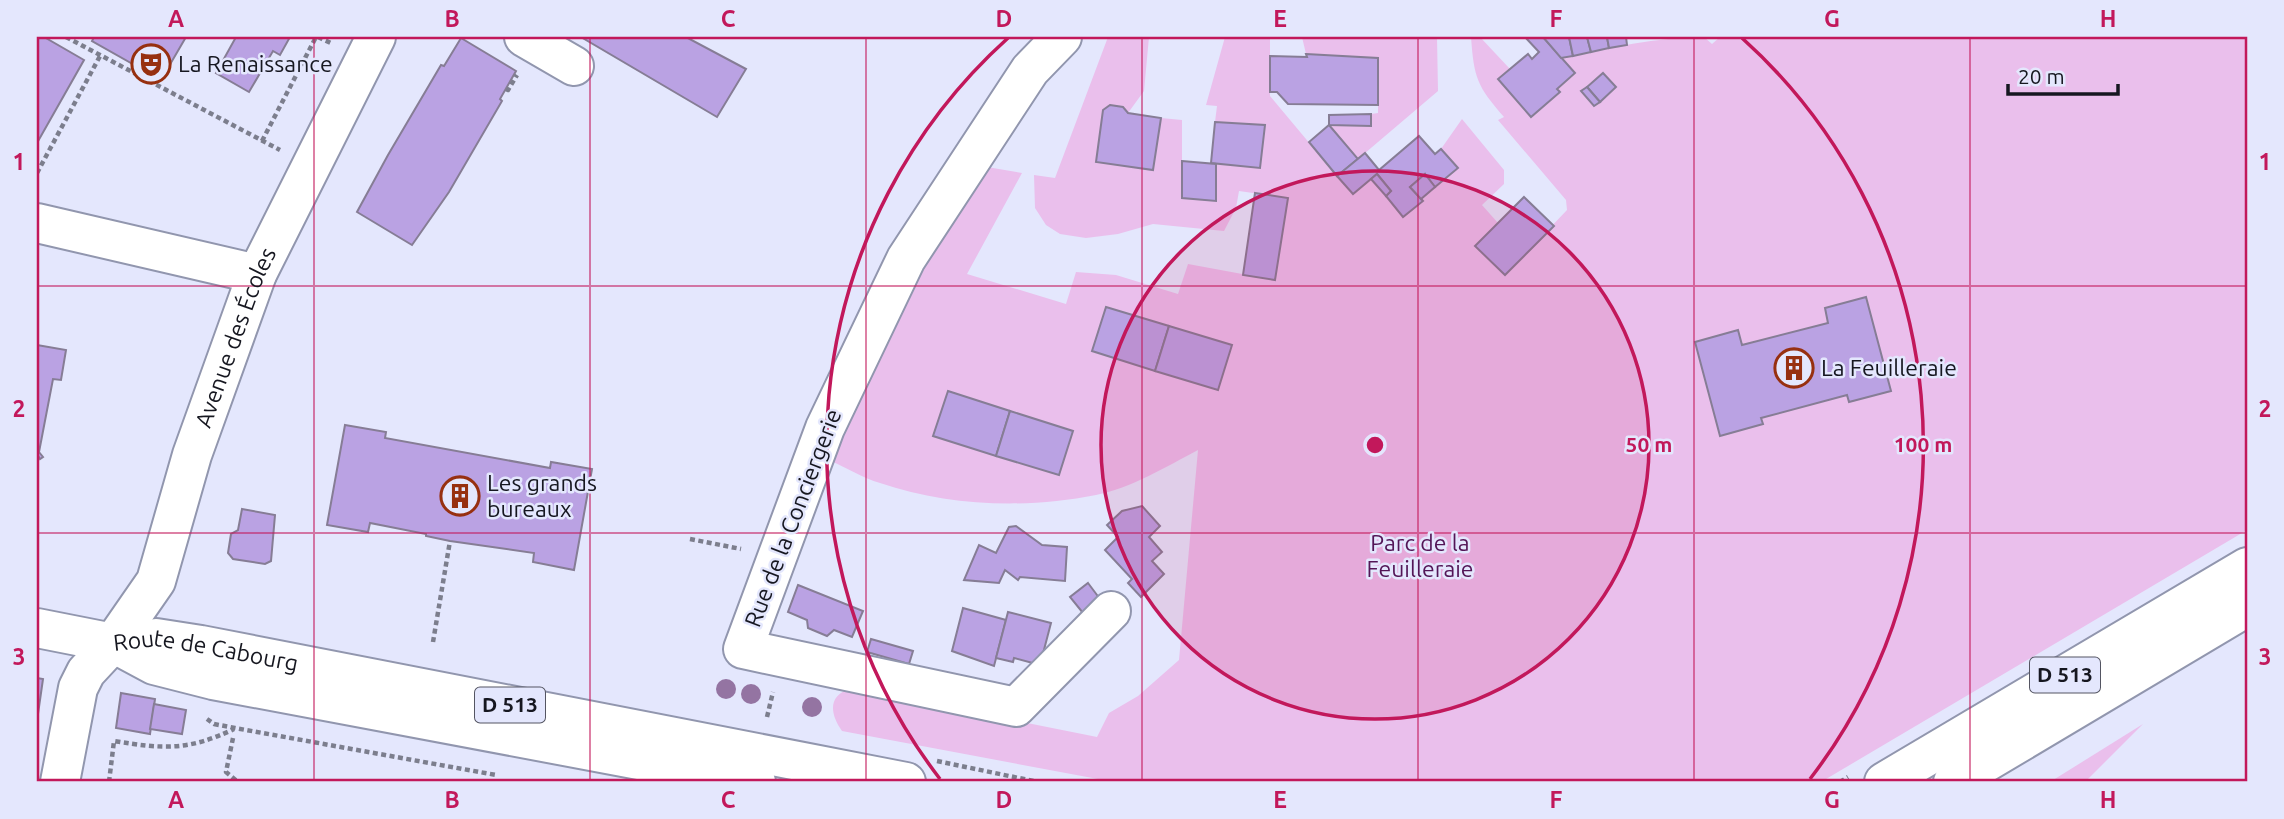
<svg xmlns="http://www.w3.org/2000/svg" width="2284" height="819" viewBox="0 0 2284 819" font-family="Ubuntu,sans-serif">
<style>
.green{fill:#eabfec;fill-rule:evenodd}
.building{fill:#baa2e3;stroke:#867d95;stroke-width:2}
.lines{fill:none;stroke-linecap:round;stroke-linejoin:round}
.minor-casing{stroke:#9196ae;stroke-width:42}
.major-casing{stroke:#9196ae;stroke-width:42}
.path{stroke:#7c7e8d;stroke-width:4.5;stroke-dasharray:5 3.5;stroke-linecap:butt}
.minor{stroke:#fff;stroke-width:38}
.major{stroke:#fff;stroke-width:38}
.tree{fill:#9474a2}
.grid{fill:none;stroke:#c2185b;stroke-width:2;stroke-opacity:0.55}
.ring{fill:none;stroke:#c2185b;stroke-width:3.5}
.labels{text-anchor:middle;stroke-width:5;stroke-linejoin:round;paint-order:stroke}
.shield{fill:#e4e7fd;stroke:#545562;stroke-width:2}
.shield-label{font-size:21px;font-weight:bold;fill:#161720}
.poi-label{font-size:23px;fill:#161720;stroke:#e4e7fd;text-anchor:start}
.street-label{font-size:23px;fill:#161720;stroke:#e4e7fd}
.park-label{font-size:23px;fill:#531557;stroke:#e4e7fd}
.centre{fill:#c2185b;stroke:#e4e7fd;stroke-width:3.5}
.ring-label{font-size:21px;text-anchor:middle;font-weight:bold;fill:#c2185b;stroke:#e4e7fd;stroke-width:5;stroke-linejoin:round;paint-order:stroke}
.neatline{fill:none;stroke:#c2185b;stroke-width:2.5}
.grid-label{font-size:23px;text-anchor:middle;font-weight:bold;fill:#c2185b}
</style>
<rect width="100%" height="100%" fill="#e4e7fd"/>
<!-- green -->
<g class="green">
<path d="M1108,37H1149L1144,91L1128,113L1123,107L1110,105L1103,110L1096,162L1153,170L1161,118L1182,120V198L1216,201V164L1260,168L1265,125L1215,122L1217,106L1206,105L1225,37H1270V96L1352,194L1371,179L1403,217L1457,168L1441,149L1462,119L1504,170V184L1482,205L1498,223L1475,246L1505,275L1567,210L1566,200L1498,120L1504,117C1477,86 1474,78 1471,37H1480L1510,69L1499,78L1531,116L1560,92L1557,89L1574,74L1561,58C1609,48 1657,37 1704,37L1712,44L1720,37H2247V530L1821,782H1114L842,731C830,714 827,695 852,688L1097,737L1109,713L1138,696L1179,660L1198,450C1166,467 1131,488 1096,495C1026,509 947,506 880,483C863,478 847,468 831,461L916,278L987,167L1022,173L967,274L1066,304L1076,272L1116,275L1178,294L1188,264L1275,280L1288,198L1239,191L1236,208L1224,231L1153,224L1118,234L1086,238L1060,234L1046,225L1035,208L1034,175L1055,178ZM1603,73L1616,87L1594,106L1581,91ZM1866,297L1891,391L1849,402L1847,395L1761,418L1762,424L1720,435L1742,345L1828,323L1825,308ZM1106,307L1231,345L1218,390L1093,352ZM948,392L1073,431L1059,475L934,436Z"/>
<path d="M1302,37H1437L1438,91L1358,159L1329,125H1371V114L1378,113V58L1306,54Z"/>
<path d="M2143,724L2085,782H2050Z"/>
</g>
<!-- building -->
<g class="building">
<path d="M37,37H44L84,60L37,143Z"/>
<path d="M94,37H186L161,80L92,41Z"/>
<path d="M236,37H290L280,55L273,51L249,92L216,73Z"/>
<path d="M581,37H686L746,69L717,117Z"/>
<path d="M1525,37H1543L1575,73L1557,89L1560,92L1531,117L1498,79L1528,54L1532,59L1539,52Z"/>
<path d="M1543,37H1569L1573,56L1561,58Z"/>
<path d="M1569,37H1587L1591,52L1573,56Z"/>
<path d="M1587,37H1607L1609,48L1591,52Z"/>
<path d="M1607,37H1626L1627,45L1609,48Z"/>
<path d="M461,38L516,71L500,99L502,101L449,192L412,245L357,212L388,155L441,65L444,66Z"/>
<path d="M1306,54L1378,58V105L1288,104L1277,92H1270V56L1307,57Z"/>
<path d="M1603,73L1616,87L1600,102L1587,87Z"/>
<path d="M1587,87L1600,102L1594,106L1581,91Z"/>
<path d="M1110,105L1123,107L1128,113L1161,118L1153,170L1096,162L1103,110Z"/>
<path d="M1371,114V126L1329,125V115Z"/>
<path d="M1215,122L1265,125L1260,168L1211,163Z"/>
<path d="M1329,125L1358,159L1337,176L1309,142Z"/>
<path d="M1419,136L1435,154L1441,149L1458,168L1435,187L1425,174L1410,187L1423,201L1403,217L1386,196L1391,191L1377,174L1353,194L1337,176L1365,153L1379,170Z"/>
<path d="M1182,161L1216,164V201L1182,198Z"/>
<path d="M1377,174L1391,191L1386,196L1371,179Z"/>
<path d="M1425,174L1435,187L1421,199L1410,187Z"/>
<path d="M1255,193L1288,198L1275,280L1243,275Z"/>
<path d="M1524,197L1554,226L1505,275L1475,246Z"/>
<path d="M1866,297L1891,391L1849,402L1847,395L1761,418L1763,424L1720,436L1695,342L1738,330L1742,345L1828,323L1825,308Z"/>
<path d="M1106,307L1169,326L1155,371L1092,351Z"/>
<path d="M1169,326L1232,345L1218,390L1155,371Z"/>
<path d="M37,345L66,350L61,380L53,379L39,452L43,457L40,459L37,454Z"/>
<path d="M948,391L1010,411L996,456L933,436Z"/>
<path d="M1010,411L1073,431L1059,475L996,456Z"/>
<path d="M345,425L386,432L385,438L550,468L551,462L592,469L574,570L533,562L534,553L450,541L426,536V534L370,523L368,532L327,525Z"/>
<path d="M1142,506L1160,526L1149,537L1162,552L1152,561L1164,574L1141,597L1128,583L1132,579L1105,550L1118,537L1107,525L1122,511Z"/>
<path d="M242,509L275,515L271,561L265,564L233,559L228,553L231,534L238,530Z"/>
<path d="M1016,526L1042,545L1067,547L1065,581L1020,577L1018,580L1005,570L999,583L964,580L979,545L996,553L1009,527Z"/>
<path d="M1088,583L1100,599L1083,613L1070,597Z"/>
<path d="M798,585L863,611L852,637L834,630L827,636L808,628L807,620L788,612Z"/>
<path d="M963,608L1006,620L994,666L952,651Z"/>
<path d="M1008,612L1051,623L1040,665L1014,658L1013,662L996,658Z"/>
<path d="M871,639L913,651L909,664L867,652Z"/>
<path d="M37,678L43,679L38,714H37Z"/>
<path d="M121,693L155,699L150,734L116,728Z"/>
<path d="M154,704L186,710L182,734L150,729Z"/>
</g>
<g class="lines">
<!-- minor casing -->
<g class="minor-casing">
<g id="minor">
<path d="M524,37L574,66"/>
<path d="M1062,37L1030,70L906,259L825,428L743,649L1016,707L1111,611"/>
<path d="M37,223L257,274"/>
<path id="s1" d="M60,782L78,688L86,672L113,643L156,581L192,455L257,274L376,37"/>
</g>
</g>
<!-- major casing -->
<g class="major-casing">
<g id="major">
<path d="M37,628L113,643L154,665L213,680L756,782"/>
<path id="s2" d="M113,643L156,638L201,645L906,782"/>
<path d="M1884,782L2247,567"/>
<path d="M1953,782L2247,607"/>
</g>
</g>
<!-- path -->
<g class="path">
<path d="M66,37L280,150"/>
<path d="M318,37L333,44"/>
<path d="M506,89L508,90L517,75"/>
<path d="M262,141L316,37"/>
<path d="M37,173L100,56"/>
<path d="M690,539L741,549"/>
<path d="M433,642L450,541"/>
<path d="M767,717L773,692"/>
<path d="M207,719L214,724L235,728L496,775"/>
<path d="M233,738L226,772L238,782"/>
<path d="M937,761L1038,782"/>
<path d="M109,782L114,741C163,749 188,751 234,729"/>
<path d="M1840,782L1848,777"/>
</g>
<!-- minor -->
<use href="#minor" class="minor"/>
<!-- major -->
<use href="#major" class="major"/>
</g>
<!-- trees -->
<g class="tree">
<circle cx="726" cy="689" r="10"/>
<circle cx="751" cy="694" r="10"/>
<circle cx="812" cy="707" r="10"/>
</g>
<!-- grid -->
<path class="grid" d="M314,37V782M590,37V782M866,37V782M1142,37V782M1418,37V782M1694,37V782M1970,37V782M37,286H2247M37,533H2247"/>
<!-- distance rings -->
<circle cx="1375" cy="445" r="274" fill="#c2185b" fill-opacity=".12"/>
<g class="ring">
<circle cx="1375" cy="445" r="274"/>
<path d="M940 779A548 548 0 0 1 1008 38M1742 38A548 548 0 0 1 1810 779"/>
</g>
<!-- icons -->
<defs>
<g id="theatre-ring" transform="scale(2.0125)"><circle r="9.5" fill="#e4e7fd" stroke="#973010" stroke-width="1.5"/><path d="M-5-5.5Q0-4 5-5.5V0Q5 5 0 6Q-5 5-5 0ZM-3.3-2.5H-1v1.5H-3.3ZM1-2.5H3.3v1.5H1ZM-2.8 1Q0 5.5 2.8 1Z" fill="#973010"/></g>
<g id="building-ring" transform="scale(2.0125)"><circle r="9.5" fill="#e4e7fd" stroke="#973010" stroke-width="1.5"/><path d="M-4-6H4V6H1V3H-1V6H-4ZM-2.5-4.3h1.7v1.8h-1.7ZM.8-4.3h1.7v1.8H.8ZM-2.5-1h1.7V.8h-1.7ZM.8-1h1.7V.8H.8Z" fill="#973010"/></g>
</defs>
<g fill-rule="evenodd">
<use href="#theatre-ring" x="151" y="64"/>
<use href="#building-ring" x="1794" y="368"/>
<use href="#building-ring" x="460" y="496"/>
</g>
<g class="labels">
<!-- shield labels -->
<g class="shield">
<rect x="2030" y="657.5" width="70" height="35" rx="5"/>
<rect x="475" y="687.5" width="70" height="35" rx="5"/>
</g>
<g class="shield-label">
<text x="2065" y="682">D 513</text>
<text x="510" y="712">D 513</text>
</g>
<!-- poi labels -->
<g class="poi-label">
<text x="178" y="72">La Renaissance</text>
<text x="1821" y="376">La Feuilleraie</text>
<text x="487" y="491">Les grands<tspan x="487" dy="26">bureaux</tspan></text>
</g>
<!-- street labels -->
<g class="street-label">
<text dy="8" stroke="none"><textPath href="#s1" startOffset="485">Avenue des Écoles</textPath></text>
<text transform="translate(793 518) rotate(-69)" y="8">Rue de la Conciergerie</text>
<text dy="8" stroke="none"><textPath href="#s2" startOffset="94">Route de Cabourg</textPath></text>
</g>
<!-- park labels -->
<g class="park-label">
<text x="1420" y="551">Parc de la<tspan x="1420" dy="26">Feuilleraie</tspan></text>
</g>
</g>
<circle cx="1375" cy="445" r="10" class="centre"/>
<g class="ring-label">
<text x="1649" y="452">50 m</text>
<text x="1923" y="452">100 m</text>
</g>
<!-- border -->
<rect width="2284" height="819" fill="none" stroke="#e4e7fd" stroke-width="77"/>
<!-- scale -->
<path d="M2008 84v10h110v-10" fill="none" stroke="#161720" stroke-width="3.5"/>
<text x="2018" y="84" font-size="21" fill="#161720" stroke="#e4e7fd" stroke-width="5" paint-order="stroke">20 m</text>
<rect x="38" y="38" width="2208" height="742" class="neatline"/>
<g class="grid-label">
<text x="176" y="27">A</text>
<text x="452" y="27">B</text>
<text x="728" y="27">C</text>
<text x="1004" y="27">D</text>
<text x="1280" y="27">E</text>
<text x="1556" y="27">F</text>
<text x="1832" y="27">G</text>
<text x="2108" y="27">H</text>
<text x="19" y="170">1</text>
<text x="2265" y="170">1</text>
<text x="19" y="417">2</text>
<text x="2265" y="417">2</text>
<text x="19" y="665">3</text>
<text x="2265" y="665">3</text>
<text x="176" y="808">A</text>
<text x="452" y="808">B</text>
<text x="728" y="808">C</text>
<text x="1004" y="808">D</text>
<text x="1280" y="808">E</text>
<text x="1556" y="808">F</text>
<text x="1832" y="808">G</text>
<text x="2108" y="808">H</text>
</g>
</svg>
